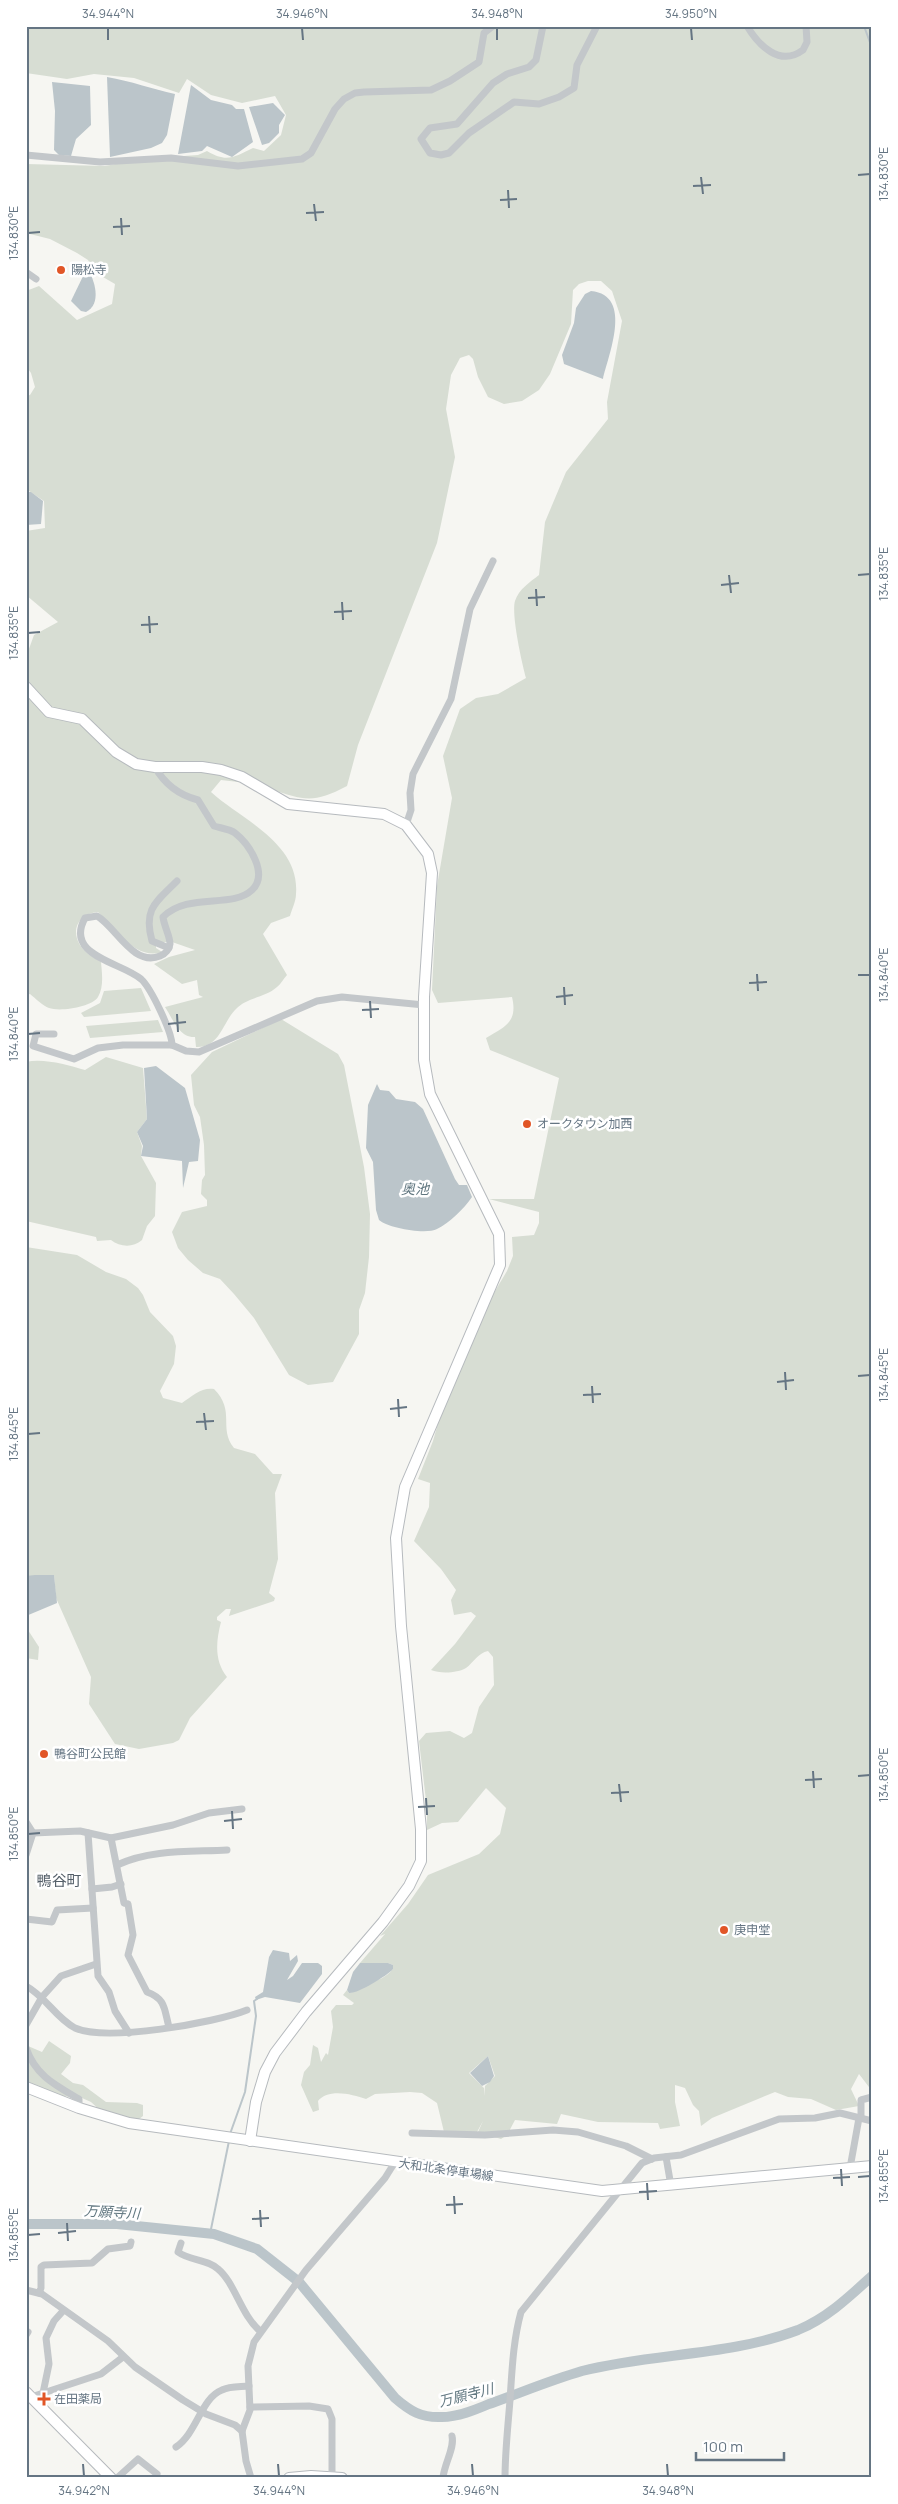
<svg xmlns="http://www.w3.org/2000/svg" width="898" height="2504" viewBox="0 0 898 2504" font-family="Manrope,'Noto Sans JP',sans-serif">
<style>
.green{fill:#d7ddd3;fill-rule:evenodd}
.water{fill:#bbc5ca}
.lines{fill:none;stroke-linecap:round;stroke-linejoin:round}
.stream{stroke:#bbc5ca;stroke-width:2}
.river{stroke:#bbc5ca;stroke-width:10}
.secondary-casing{stroke:#b6babe;stroke-width:12}
.street{stroke:#c3c7ca;stroke-width:7}
.secondary{stroke:#fff;stroke-width:10}
.ticks{fill:none;stroke:#657583;stroke-width:2}
.poi-dot{fill:#e15627;stroke:#fff;stroke-width:2}
.labels{text-anchor:middle;stroke-width:5;stroke-linejoin:round;paint-order:stroke}
.poi-label{font-size:12px;fill:#657583;stroke:#fff;text-anchor:start}
.street-label{font-size:12px;fill:#657583;stroke:#fff}
.water-label{font-size:14px;font-style:italic;fill:#617780;stroke:#fff}
.quarter-label{font-size:15px;fill:#535e68;stroke:#fff}
.neatline{fill:none;stroke:#657583;stroke-width:2}
.ticks-label{font-size:12px;text-anchor:middle;fill:#657583}
</style>
<rect width="100%" height="100%" fill="#f6f6f2"/>
<!-- green -->
<g class="green">
<path d="M26,26H872V2091L859,2074L851,2089L859,2106L836,2110L811,2099L788,2097L775,2092L712,2118L701,2126L699,2111L693,2105L685,2088L675,2085V2102L680,2126L660,2129L658,2123L598,2122L561,2114L557,2124L515,2120L507,2135L501,2139L478,2132L483,2121L477,2132H444L437,2103L422,2093L410,2092L375,2094L366,2099C352,2094 328,2088 318,2101L319,2110L313,2112L301,2085L304,2072L310,2065L313,2045L318,2048L321,2062L326,2053L328,2055L333,2027L331,2011L336,2005H352L354,2003L343,1995L347,1990L349,1993C358,1991 360,1988 368,1984C378,1979 385,1979 393,1969V1965L388,1963H360L385,1934L380,1936L408,1904L428,1875L479,1854L500,1834L506,1808L486,1788L458,1822L442,1823L427,1830V1809L419,1741L426,1733L450,1731L464,1738L472,1733L479,1707L494,1685L493,1657L488,1651C478,1653 474,1662 466,1668C458,1673 440,1674 431,1670L455,1644L476,1616L471,1612L454,1615L451,1600L456,1590L441,1569L414,1541L429,1507L430,1483L418,1479L433,1441L458,1353L507,1271L513,1256L512,1237L534,1235L539,1223V1212L489,1199H534L559,1078L490,1050L486,1038C505,1027 518,1022 512,997L438,1003L432,990L437,886L452,798L443,756L460,709L476,698L498,694L526,678C522,664 511,614 515,601C519,589 530,582 539,575L545,522L566,472L608,419L607,402L622,321L612,291L601,281H588L579,284L573,290L571,324L550,374L539,390L522,401L504,404L488,397L478,377L473,359L469,355L460,358L451,375L446,409L455,457L437,543L358,745L347,786C313,804 304,800 270,789C255,783 237,782 221,780L211,792C242,820 300,843 296,894C296,901 292,909 290,916L271,923L263,934L287,975C283,979 281,984 277,987C265,998 247,997 236,1009C222,1023 220,1048 196,1047L195,1037C179,1038 173,1019 165,1007L203,997L199,995L197,980L182,984L154,964L169,957L195,950L172,942H156V948L162,952C136,961 114,928 98,912C80,913 70,929 80,945C85,953 93,957 101,962C102,973 104,987 98,997C92,1007 60,1012 49,1008C43,1006 35,998 30,994L26,995V657L34,635L58,622L26,595V531L45,528L44,501L26,489V396L30,395L35,387L31,373L26,366V291L39,286L77,320L112,304L115,284L96,273L88,260L77,253L50,239L26,233V164L105,166L142,159L198,155L207,151C227,163 234,157 253,148L264,151L281,135L286,115L275,96L242,103L211,95L187,79L179,93L134,78L94,74L67,79L26,73ZM488,2056L495,2076L485,2086L484,2096V2088L469,2073Z"/>
<path d="M141,988L151,1011L84,1017L81,1013L100,1003L104,991Z"/>
<path d="M281,1019L338,1054L344,1065L364,1167L370,1214L369,1257L365,1293L359,1310V1334L333,1382L308,1385L289,1375L254,1318L234,1294L220,1279L203,1273L188,1260L178,1248L172,1232L182,1212L207,1206V1200L201,1194L202,1180L205,1175L204,1145L200,1117L194,1105L191,1075L212,1052Z"/>
<path d="M158,1020L163,1032L90,1038L86,1026Z"/>
<path d="M106,1057L143,1068L147,1119L137,1132L142,1146L141,1156L156,1183L155,1216L147,1226L142,1240C133,1248 120,1247 111,1240L97,1241L96,1237L26,1221V1062C44,1058 67,1065 85,1070Z"/>
<path d="M26,1247L77,1255L106,1272L126,1279L138,1288L143,1295L150,1312L173,1336L176,1346L174,1364L160,1391L163,1398L182,1403C192,1396 202,1387 214,1389C236,1411 218,1428 234,1448L255,1454L273,1474H282L275,1493L278,1559L269,1593L275,1598L274,1601L229,1616L231,1609H226L217,1617V1620L221,1622C216,1641 214,1661 227,1677L190,1718L179,1740L173,1743L139,1749L115,1744L89,1704L91,1677L56,1598L54,1575L29,1577L26,1575Z"/>
<path d="M26,1627L39,1647L38,1660L26,1658Z"/>
<path d="M49,2041L71,2056L70,2063L61,2074L73,2083L83,2085L106,2102L137,2103L143,2105V2116L135,2122L102,2112L91,2102L82,2098L63,2096L61,2098L26,2085L28,2046L42,2052Z"/>
</g>
<!-- water -->
<g class="water">
<path d="M107,77C131,81 152,89 175,94L167,135L162,143L151,148L110,157Z"/>
<path d="M52,82L90,86L91,125L76,139L71,156L59,155L54,150L55,111Z"/>
<path d="M191,85L211,100L232,105L236,109H244L253,142L232,157L207,146L202,151L178,154Z"/>
<path d="M273,103L285,115L279,125V133L269,143L262,145L249,107Z"/>
<path d="M87,268C95,280 102,304 86,312L81,311L71,301Z"/>
<path d="M591,291C634,295 608,356 603,379L564,364L562,355L574,323L576,308L585,294Z"/>
<path d="M26,492H31L43,501L41,524L26,525Z"/>
<path d="M156,1066L185,1088L200,1140L198,1161L189,1162L183,1188L182,1161L141,1156L143,1146L137,1132L147,1119L144,1068Z"/>
<path d="M377,1084L380,1090L389,1091L396,1099L415,1102L423,1109L455,1179L459,1185H467L472,1197C464,1209 449,1223 437,1229C426,1235 388,1228 379,1220L376,1210L373,1162L366,1148L368,1105Z"/>
<path d="M35,1575H54L57,1603L26,1616V1576Z"/>
<path d="M273,1950L289,1953L290,1961L297,1955L298,1961L287,1980L293,1976L302,1963H318L322,1966V1974L300,2003L265,1997L256,2000L255,1997L263,1992L269,1957Z"/>
<path d="M360,1963H388L393,1965V1969C387,1976 357,1994 349,1993L347,1990L353,1972Z"/>
<path d="M488,2056L494,2076L490,2082L482,2086L470,2073Z"/>
</g>
<g class="lines">
<!-- stream -->
<g class="stream">
<path d="M864,26L872,48"/>
<path d="M230,2134L245,2092L256,2016L254,2001L257,1999"/>
<path d="M210,2234L229,2141"/>
</g>
<!-- river -->
<path class="river" d="M26,2224H117L214,2234L257,2249L299,2282L395,2398C410,2411 421,2418 442,2417C458,2417 475,2410 489,2404C520,2393 551,2380 582,2371C653,2353 730,2356 798,2330C827,2318 849,2297 872,2276"/>
<!-- secondary casing -->
<g class="secondary-casing">
<g id="secondary">
<path d="M26,687L49,712L82,719L116,752L136,764L155,767H202L221,770L242,777L288,804L384,814L406,825L428,854L432,873L424,997V1060L430,1094L499,1234L500,1265L405,1487L396,1538L401,1626L421,1829V1861L409,1886L383,1922L306,2012L275,2053L265,2072L256,2102L250,2141"/>
<path d="M26,2087L79,2108L129,2123L602,2191L872,2166"/>
<path d="M26,2392L111,2478"/>
<path d="M289,2478L311,2476L342,2478"/>
</g>
</g>
<!-- street -->
<g class="street">
<path d="M543,26L536,60L529,67L507,74L493,83L457,124L430,128L421,139L430,153L441,155L449,153L469,133L514,102L539,104L559,97L574,88L577,65L597,26"/>
<path d="M747,26C759,46 780,67 803,50L807,42L806,26"/>
<path d="M26,155L100,162L171,158L238,166L302,159L311,153L335,109L344,99L355,93L364,92L431,90L450,81L479,62L484,33L493,26"/>
<path d="M26,272L36,279"/>
<path d="M155,767C165,785 179,795 198,800L214,826C220,828 230,829 235,833C249,844 269,874 252,890C232,909 188,892 163,917C164,926 170,936 170,944C169,950 165,954 160,956C133,967 116,927 97,916L85,918C64,956 121,962 141,979C151,988 172,1032 172,1045"/>
<path d="M406,825L411,810L410,793L413,774L451,699L470,609L493,561"/>
<path d="M169,948L152,941C143,909 156,902 177,881"/>
<path d="M54,1034H36L33,1046L74,1059L98,1048L123,1045H172L186,1051L199,1052L317,1001L342,997L424,1005"/>
<path d="M26,1822L33,1833L26,1855"/>
<path d="M33,1833L80,1831L111,1838L173,1825L209,1813L242,1809"/>
<path d="M88,1833L98,1976L109,1992L115,2011L129,2033"/>
<path d="M111,1838L124,1903L128,1904L133,1935L128,1955L147,1992C166,1999 164,2009 169,2027"/>
<path d="M117,1865C151,1849 191,1852 227,1850"/>
<path d="M92,1889L112,1887L121,1884"/>
<path d="M26,1919L52,1922L57,1910L93,1908"/>
<path d="M26,1986C45,1996 56,2018 75,2028C106,2042 215,2023 247,2010"/>
<path d="M26,2025L42,1997L61,1976L96,1964"/>
<path d="M26,2048C36,2076 55,2085 79,2099V2108"/>
<path d="M861,2118V2100L872,2097"/>
<path d="M412,2133L485,2135L553,2130L578,2132L626,2146L652,2159"/>
<path d="M666,2157L671,2186"/>
<path d="M850,2168L859,2118"/>
<path d="M181,2243L178,2252C190,2261 208,2259 218,2269C235,2283 241,2315 260,2331"/>
<path d="M26,2290L42,2294L108,2341L135,2367L183,2400L206,2414L235,2425L242,2431"/>
<path d="M39,2293L41,2288V2267L44,2265L92,2263L108,2249L130,2246L131,2242"/>
<path d="M26,2335L28,2332"/>
<path d="M43,2393L49,2364L46,2338L54,2321L63,2311"/>
<path d="M28,2398L101,2374L123,2357"/>
<path d="M250,2407L309,2406L328,2409L332,2419V2476"/>
<path d="M176,2447C197,2433 201,2398 222,2390C230,2386 240,2387 249,2386"/>
<path d="M117,2478L138,2459L157,2474"/>
<path d="M251,2478L246,2461L242,2431L250,2410L248,2366L254,2342L306,2270L385,2178L395,2162"/>
<path d="M443,2478C444,2464 455,2448 452,2436"/>
<path d="M505,2478C505,2452 508,2426 510,2400C512,2371 513,2341 521,2312L642,2163L654,2158L681,2155L779,2119L815,2118L840,2113L872,2121"/>
</g>
<!-- secondary -->
<use href="#secondary" class="secondary"/>
</g>
<!-- ticks -->
<path class="ticks" d="M108,28V40M302,28L303,40M497,28V40M691,28L692,40M858,175L870,174M701,177L703,194M693,186L711,185M508,190L509,208M500,200L517,199M314,204L316,221M306,213L324,212M121,218L122,235M113,227L130,226M28,233L40,232M729,575L731,593M858,575L870,574M721,585L739,583M536,589L537,606M528,598L545,597M342,602L343,620M334,612L352,611M149,616L150,633M141,625L158,624M28,633L40,632M757,974L758,991M858,975H870M749,983L767,982M564,987L565,1005M556,997L573,995M370,1001L371,1018M362,1010L379,1009M177,1014L178,1032M168,1024L186,1022M28,1034L40,1033M785,1372L786,1390M858,1376L870,1375M777,1382L794,1380M592,1386L593,1403M583,1395L601,1394M398,1399L399,1417M390,1409L407,1407M204,1413L206,1430M196,1422L214,1421M28,1434L40,1433M813,1771L814,1788M858,1776L870,1775M805,1780L822,1779M619,1784L621,1802M611,1793L629,1792M426,1798L427,1815M418,1807L435,1806M232,1811L233,1829M224,1821L242,1819M28,1834L40,1833M841,2169L842,2186M858,2177L870,2176M833,2178L850,2177M647,2183L648,2200M639,2192L657,2191M454,2196L455,2214M446,2205L463,2204M260,2210L261,2227M252,2219L269,2218M67,2223L68,2241M58,2233L76,2231M28,2235L40,2234M83,2464L84,2476M278,2464L279,2476M472,2464L473,2476M667,2464L668,2476"/>
<!-- markers -->
<g class="poi-dot">
<circle cx="61" cy="270" r="5"/>
<circle cx="527" cy="1124" r="5"/>
<circle cx="44" cy="1754" r="5"/>
<circle cx="724" cy="1930" r="5"/>
<path d="M41.5 2391.5h5v5h5v5h-5v5h-5v-5h-5v-5h5z"/>
</g>
<g class="labels">
<!-- poi labels -->
<g class="poi-label">
<text x="71" y="274">陽松寺</text>
<text x="537" y="1128">オークタウン加西</text>
<text x="54" y="1758">鴨谷町公民館</text>
<text x="734" y="1934">庚申堂</text>
<text x="54" y="2403">在田薬局</text>
</g>
<!-- street labels -->
<g class="street-label">
<text transform="translate(446 2170) rotate(8)" y="4">大和北条停車場線</text>
</g>
<!-- water labels -->
<g class="water-label">
<text x="415" y="1194">奥池</text>
<text transform="translate(112 2212) rotate(3)" y="5">万願寺川</text>
<text transform="translate(466 2395) rotate(-14)" y="5">万願寺川</text>
</g>
<!-- quarter labels -->
<g class="quarter-label">
<text x="59" y="1886">鴨谷町</text>
</g>
</g>
<!-- border -->
<rect width="898" height="2504" fill="none" stroke="#ffffff" stroke-width="55"/>
<!-- scale -->
<path d="M696 2452v8h88v-8" fill="none" stroke="#657583" stroke-width="2.5"/>
<text x="703" y="2452" font-size="15" fill="#657583" stroke="#ffffff" stroke-width="4" paint-order="stroke">100 m</text>
<rect x="28" y="28" width="842" height="2448" class="neatline"/>
<g class="ticks-label">
<text x="108" y="18">34.944°N</text>
<text x="302" y="18">34.946°N</text>
<text x="497" y="18">34.948°N</text>
<text x="691" y="18">34.950°N</text>
<text transform="translate(884 174) rotate(-90)" y="4">134.830°E</text>
<text transform="translate(14 233) rotate(-90)" y="4">134.830°E</text>
<text transform="translate(884 574) rotate(-90)" y="4">134.835°E</text>
<text transform="translate(14 633) rotate(-90)" y="4">134.835°E</text>
<text transform="translate(884 975) rotate(-90)" y="4">134.840°E</text>
<text transform="translate(14 1034) rotate(-90)" y="4">134.840°E</text>
<text transform="translate(884 1375) rotate(-90)" y="4">134.845°E</text>
<text transform="translate(14 1434) rotate(-90)" y="4">134.845°E</text>
<text transform="translate(884 1775) rotate(-90)" y="4">134.850°E</text>
<text transform="translate(14 1834) rotate(-90)" y="4">134.850°E</text>
<text transform="translate(884 2176) rotate(-90)" y="4">134.855°E</text>
<text transform="translate(14 2235) rotate(-90)" y="4">134.855°E</text>
<text x="84" y="2495">34.942°N</text>
<text x="279" y="2495">34.944°N</text>
<text x="473" y="2495">34.946°N</text>
<text x="668" y="2495">34.948°N</text>
</g>
</svg>
